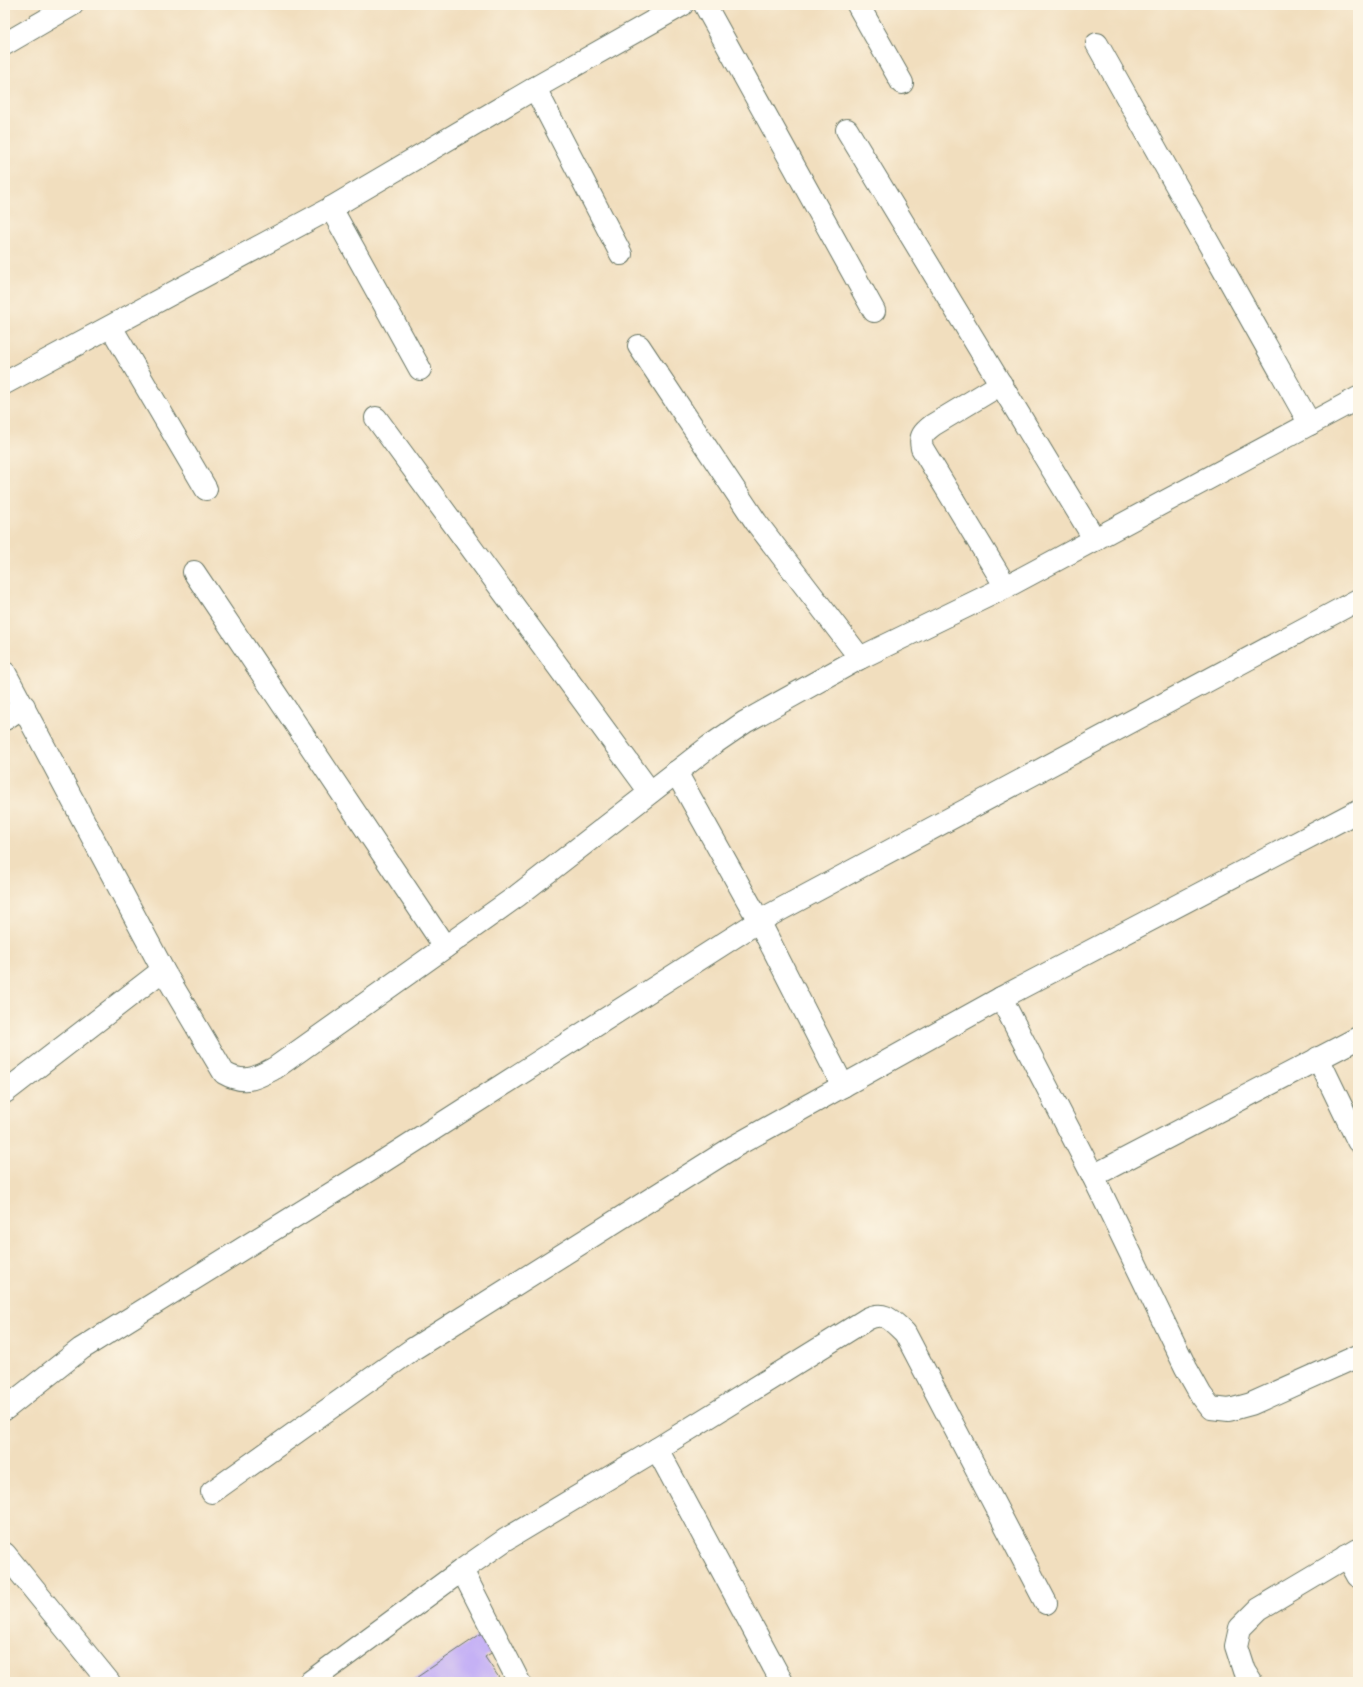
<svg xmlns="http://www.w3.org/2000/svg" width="1363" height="1687" viewBox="0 0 1363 1687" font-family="Dekko,sans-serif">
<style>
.building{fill:#c5b1f5}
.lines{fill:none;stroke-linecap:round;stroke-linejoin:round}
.minor-casing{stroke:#687564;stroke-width:24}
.minor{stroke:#fff;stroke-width:22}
</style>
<rect width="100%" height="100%" fill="#fcf5e5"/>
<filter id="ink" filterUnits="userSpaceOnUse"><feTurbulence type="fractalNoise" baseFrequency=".025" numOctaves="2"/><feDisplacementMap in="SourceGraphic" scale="8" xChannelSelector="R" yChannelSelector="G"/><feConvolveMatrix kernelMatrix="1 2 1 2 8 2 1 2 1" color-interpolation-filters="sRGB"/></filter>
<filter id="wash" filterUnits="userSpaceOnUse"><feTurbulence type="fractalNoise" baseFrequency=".012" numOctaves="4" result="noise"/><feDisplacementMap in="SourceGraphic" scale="16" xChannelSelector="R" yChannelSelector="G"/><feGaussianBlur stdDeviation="0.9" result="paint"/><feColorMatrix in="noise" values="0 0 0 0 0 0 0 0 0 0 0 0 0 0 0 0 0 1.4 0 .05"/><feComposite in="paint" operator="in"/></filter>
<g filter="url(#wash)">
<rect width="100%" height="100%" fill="#f1debe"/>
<g id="blocks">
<!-- building -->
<path class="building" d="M482,1633L494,1651L485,1657L502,1682H410Z"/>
</g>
</g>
<g filter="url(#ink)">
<use href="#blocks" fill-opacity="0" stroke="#687564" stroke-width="1"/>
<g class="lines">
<!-- minor casing -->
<g class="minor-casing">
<g id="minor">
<path d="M705,5L874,311"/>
<path d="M858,5L902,83"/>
<path d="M5,44L72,5"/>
<path d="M1097,44L1310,424"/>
<path d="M535,88L621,254"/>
<path d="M847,130L1095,540"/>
<path d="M331,208L420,369"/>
<path d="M111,327L206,489"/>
<path d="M639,346L756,522L860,658"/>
<path d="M5,383L331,208L535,88L682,5"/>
<path d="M1001,384L933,425C924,432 919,436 922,448L1006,587"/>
<path d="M376,418L650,792"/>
<path d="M194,572L445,947"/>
<path d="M5,673L163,970L224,1073C245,1085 256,1078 275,1068L517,896L710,746L745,722L860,658L1006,587L1358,398"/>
<path d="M5,719L24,706"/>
<path d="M676,772L759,921L843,1086"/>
<path d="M1001,998L1358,811"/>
<path d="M1318,1058L1358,1141"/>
<path d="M5,1092L163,970"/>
<path d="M1093,1176L1358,1038"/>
<path d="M5,1409L81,1349L382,1162L759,921L1358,600"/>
<path d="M657,1449L782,1682"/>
<path d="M212,1492L413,1349L735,1146L1001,998L1093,1176L1186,1368L1201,1395L1211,1408L1229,1410L1251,1404L1358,1356"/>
<path d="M5,1554L109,1682"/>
<path d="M1347,1556L1358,1576"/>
<path d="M462,1570L505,1540L657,1449L867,1319C885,1310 892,1321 905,1333L1046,1603"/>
<path d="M310,1682L462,1570L519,1682"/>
<path d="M1251,1682L1244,1671L1236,1646L1240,1628L1259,1609L1358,1550"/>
</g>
</g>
<!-- minor -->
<use href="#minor" class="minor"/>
</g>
</g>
<!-- margin -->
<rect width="1363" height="1687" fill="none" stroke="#fcf5e5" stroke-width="20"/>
</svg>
